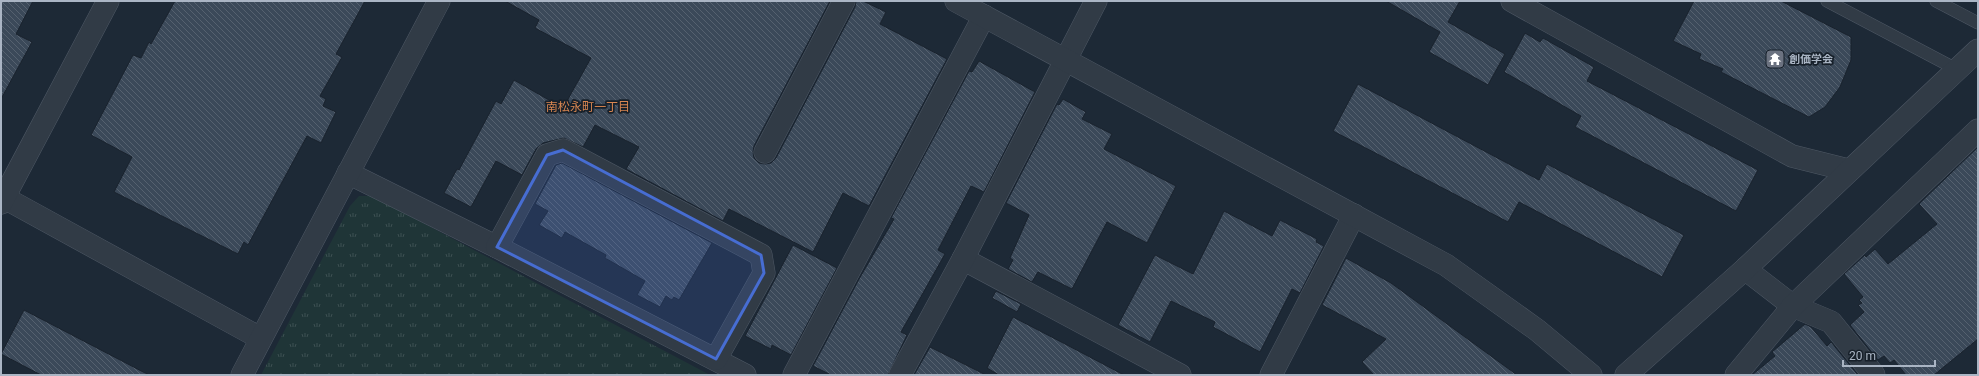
<svg xmlns="http://www.w3.org/2000/svg" width="1979" height="376" viewBox="0 0 1979 376" font-family="Roboto,'Noto Sans JP',sans-serif">
<style>
.park{fill:url(#park-tufts)}
.building{fill:url(#building-back-hatch);stroke:#19222d}
.lines{fill:none;stroke-linecap:round;stroke-linejoin:round}
.service-casing{stroke:#4e5865;stroke-width:13}
.minor-casing{stroke:#4e5865;stroke-width:23}
.tertiary-casing{stroke:#4e5865;stroke-width:23}
.service{stroke:#313b46;stroke-width:12}
.minor{stroke:#313b46;stroke-width:22}
.tertiary{stroke:#313b46;stroke-width:22}
.marked{fill:#476dd2;fill-opacity:0.2;stroke:#476dd2;stroke-width:3;stroke-linejoin:round}
.labels{text-anchor:middle;stroke-width:3.5;stroke-linejoin:round;paint-order:stroke}
.poi-label{font-size:11px;font-weight:bold;fill:#aab5c4;stroke:#17202a;text-anchor:start}
.neighbourhood-label{font-size:12px;fill:#d88651;stroke:#17202a}
</style>
<defs>
<pattern id="park-tufts" width="24" height="20" patternUnits="userSpaceOnUse"><rect width="24" height="20" fill="#1f3537"/><path d="M3 7l-1-3M5 7V3M7 7l1-3M15 17l-1-3M17 17v-4M19 17l1-3" fill="none" stroke="#3d5052"/></pattern>
<pattern id="building-back-hatch" width="6" height="6" patternUnits="userSpaceOnUse"><rect width="6" height="6" fill="#3b4959"/><path d="M-1 5l2 2M0 0l6 6M5-1l2 2" fill="none" stroke="#55616f"/></pattern>
</defs>
<rect width="100%" height="100%" fill="#1d2936"/>
<!-- park -->
<path class="park" d="M359,196H372L710,375H261L350,206Z"/>
<!-- building -->
<g class="building">
<path d="M1,1H33L16,34L32,42L1,99Z"/>
<path d="M175,1H365L336,54L342,57L320,96L326,99L323,106L336,112L321,143L307,136L248,245L244,242L238,254L114,192L132,157L91,135L133,55L141,58L149,42L151,44Z"/>
<path d="M505,1H830L754,146L753,152L754,158L759,163L765,164L771,163L776,158L855,7L856,1H863L886,12L880,24L947,59L869,206L843,193L813,252L729,209L723,221L626,169L639,147L595,125L583,147L564,138L543,143L536,149L522,175L496,161L471,207L444,193L457,169L459,170L496,101L501,104L514,80L563,108L591,58L535,28L539,20Z"/>
<path d="M1386,1H1460L1448,22L1505,54L1488,85L1429,52L1440,32Z"/>
<path d="M1694,1H1781L1851,37V60L1840,87L1825,107L1809,117L1721,72L1723,69L1699,59L1701,54L1673,41Z"/>
<path d="M1525,33L1540,42L1543,38L1594,67L1587,81L1758,170L1736,211L1575,127L1581,116L1504,72Z"/>
<path d="M979,61L1035,92L984,192L971,186L938,250L945,254L901,332L907,335L888,375H831L813,366L859,279L894,219L891,218L969,71L972,72Z"/>
<path d="M1358,84L1539,180L1547,164L1684,235L1662,277L1519,202L1508,222L1333,131Z"/>
<path d="M1063,99L1086,112L1082,119L1112,134L1104,149L1176,186L1147,243L1107,222L1072,289L1038,272L1032,282L1008,269L1013,260L1010,258L1029,215L1006,203L1057,104L1059,105Z"/>
<path d="M1978,147V339L1934,375H1906L1894,360L1890,363L1884,356L1878,360L1850,325L1864,312L1858,305L1862,303L1859,300L1863,297L1844,274L1865,255L1866,257L1875,249L1888,264L1937,224L1919,204Z"/>
<path d="M562,163L712,243L679,300L674,297L672,300L666,296L660,307L637,295L645,281L605,258L606,255L565,232L562,238L539,225L548,211L535,204L556,165Z"/>
<path d="M1224,211L1272,236L1280,220L1317,239L1316,242L1324,246L1300,293L1292,289L1260,352L1213,327L1215,322L1171,301L1150,342L1118,325L1155,255L1193,274Z"/>
<path d="M793,245L837,268L791,355L772,345L771,349L745,336Z"/>
<path d="M1346,258L1391,283L1517,375H1374L1362,362L1386,339L1322,305Z"/>
<path d="M996,291L1021,304L1017,312L992,298Z"/>
<path d="M24,310L149,375H41L1,354Z"/>
<path d="M1013,317L1067,345L1124,375H999L987,368Z"/>
<path d="M1805,324L1811,327L1827,346L1831,342L1858,375H1752L1775,356L1772,352Z"/>
<path d="M930,347L986,375H914Z"/>
</g>
<g class="lines">
<!-- service casing -->
<g class="service-casing">
<g id="service">
<path d="M1827,1L1956,69"/>
<path d="M1936,1L1978,23"/>
</g>
</g>
<!-- minor casing -->
<g class="minor-casing">
<g id="minor">
<path d="M1512,1L1792,156L1848,170"/>
<path d="M765,152L844,1"/>
<path d="M348,173L497,247L745,375"/>
<path d="M1,196L260,338"/>
<path d="M497,247L547,155L563,150L761,255L764,273L716,359"/>
<path d="M963,259L1180,375"/>
<path d="M1745,269L1793,306L1831,322L1874,375"/>
<path d="M794,375L984,16"/>
<path d="M900,375L963,259L1096,1"/>
<path d="M1271,375L1354,215"/>
<path d="M1736,375L1793,306L1978,130"/>
</g>
</g>
<!-- tertiary casing -->
<g class="tertiary-casing">
<g id="tertiary">
<path d="M956,1L1446,265L1537,330L1591,375"/>
<path d="M1,203L108,1"/>
<path d="M242,375L439,1"/>
<path d="M1626,375L1745,269L1978,50"/>
</g>
</g>
<!-- service -->
<use href="#service" class="service"/>
<!-- minor -->
<use href="#minor" class="minor"/>
<!-- tertiary -->
<use href="#tertiary" class="tertiary"/>
</g>
<!-- marked area -->
<path class="marked" d="M563,150L761,255L764,273L716,359L497,247L547,155Z"/>
<!-- icons -->
<defs>
<g id="temple-square" transform="scale(1)"><rect x="-9" y="-9" width="18" height="18" rx="4" fill="#6b7280" stroke="#17202a"/><path d="M0-6L5-2H3V0L6.5 2.5H4V6H1.5V3h-3V6H-4V2.5H-6.5L-3 0V-2H-5Z" fill="#fff"/></g>
</defs>
<g fill-rule="evenodd">
<use href="#temple-square" x="1775" y="59"/>
</g>
<g class="labels">
<!-- poi labels -->
<g class="poi-label">
<text x="1789" y="63">創価学会</text>
</g>
<!-- neighbourhood labels -->
<g class="neighbourhood-label">
<text x="588" y="111">南松永町一丁目</text>
</g>
</g>
<!-- border -->
<rect width="1979" height="376" fill="none" stroke="#aab5c4" stroke-width="4"/>
<!-- scale -->
<path d="M1843 360v6h92v-6" fill="none" stroke="#aab5c4" stroke-width="2"/>
<text x="1849" y="360" font-size="12" fill="#aab5c4" stroke="#17202a" stroke-width="3" paint-order="stroke">20 m</text>
</svg>
